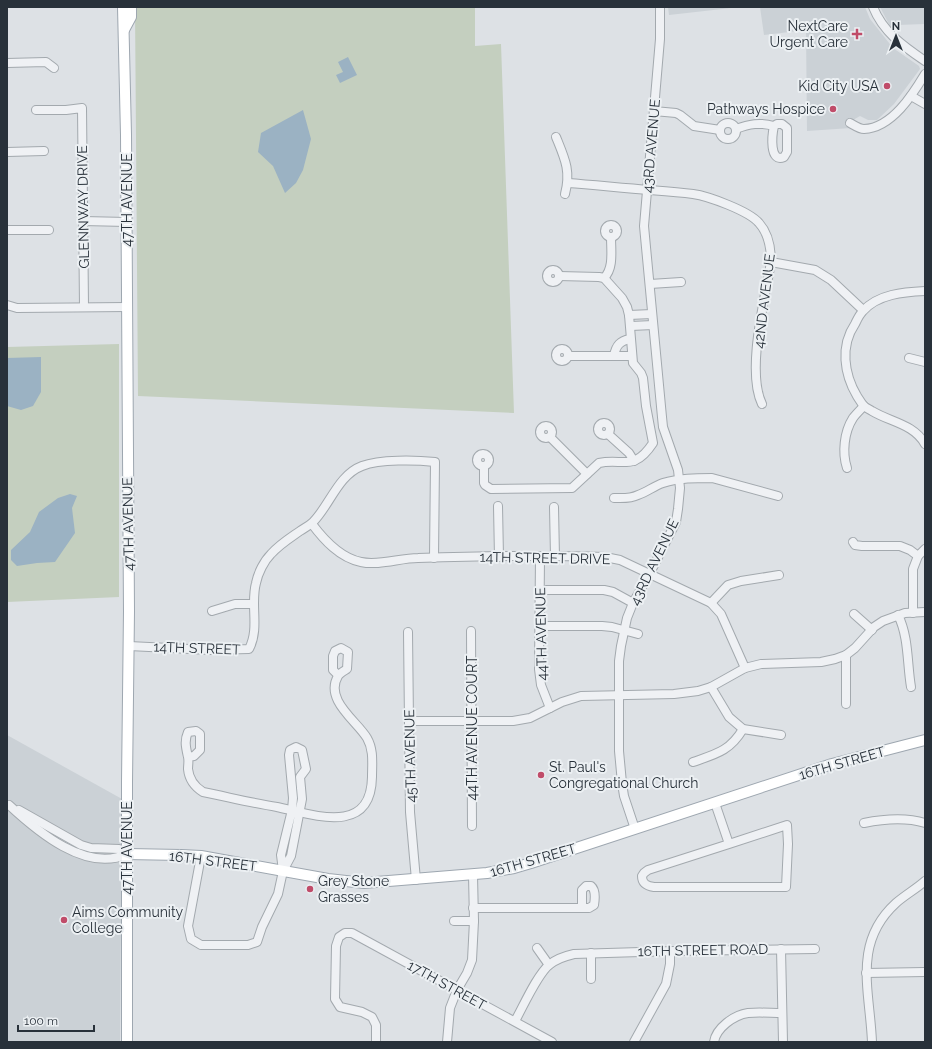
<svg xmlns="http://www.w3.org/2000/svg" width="932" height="1049" viewBox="0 0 932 1049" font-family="Raleway,sans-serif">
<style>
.built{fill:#cbd1d6}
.green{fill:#c4cfbf}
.water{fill:#9bb2c3}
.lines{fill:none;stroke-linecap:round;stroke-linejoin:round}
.minor-casing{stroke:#a3a9ae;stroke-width:10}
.major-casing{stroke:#9ea7b0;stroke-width:12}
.minor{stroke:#eff1f4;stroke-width:8}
.major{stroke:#fff;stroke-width:10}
.poi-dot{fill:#c04c69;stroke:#ecf0f3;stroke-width:1.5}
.labels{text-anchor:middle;stroke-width:4;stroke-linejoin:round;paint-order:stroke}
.poi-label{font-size:14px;fill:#28313a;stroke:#ecf0f3;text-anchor:end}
.street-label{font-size:14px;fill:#28313a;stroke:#ecf0f3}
</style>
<rect width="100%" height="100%" fill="#dde1e5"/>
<!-- built -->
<g class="built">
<path d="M668,7H740L669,15Z"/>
<path d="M760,7H865L870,19L893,48L919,66L920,69L894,104L877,120H868L860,116L853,120L851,128L807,131L806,30L764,35Z"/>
<path d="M880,7H925V24L897,25L891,28Z"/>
<path d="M7,735L122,799L120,1042H7Z"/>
</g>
<!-- green -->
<g class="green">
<path d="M135,7H475V46L501,44L514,413L138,396Z"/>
<path d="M119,344V597L7,602V347Z"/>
</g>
<!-- water -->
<g class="water">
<path d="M348,57L357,75L340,83L336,75L343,72L338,62Z"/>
<path d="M303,110L311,139L303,170L296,183L285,193L273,166L258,152L261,133Z"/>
<path d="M41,357V392L33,406L21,410L7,406V358Z"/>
<path d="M70,494L77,496L72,508L75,533L55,562L37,563L17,566L11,560V550L30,532L39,512L58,498Z"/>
</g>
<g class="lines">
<!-- minor casing -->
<g class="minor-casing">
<g id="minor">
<path d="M873,7C883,32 903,46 925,61"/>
<path d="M7,63L46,62L54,68"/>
<path d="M911,96L925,104"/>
<path d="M36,110H66L82,108L84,307"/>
<path d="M654,111L676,113L680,115L694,126L720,130"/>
<circle cx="728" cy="131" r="8"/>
<path d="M850,123C854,125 859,129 864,129C892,128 913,94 925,74"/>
<path d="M777,124H782L787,128V152L784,157C769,163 772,135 774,126Z"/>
<path d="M736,129C749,124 760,122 774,126"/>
<path d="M556,137C565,159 571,171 565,194"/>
<path d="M7,152L44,151"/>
<path d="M568,183C595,185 623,188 650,190C664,191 679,192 693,194C708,196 749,211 759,223C769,234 771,248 771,262C765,298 746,371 762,404"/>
<path d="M83,221L127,222"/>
<circle cx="611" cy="231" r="6"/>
<path d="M7,230H49"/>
<path d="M771,262L815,270L831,280L863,310"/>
<circle cx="553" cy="276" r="6"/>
<path d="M604,278C614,268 611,251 611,237"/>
<path d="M650,284L681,282"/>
<path d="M925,291C904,292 878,294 863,311C859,315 857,320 855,324C840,346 844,374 857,396C859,399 861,403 864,406C866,408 869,409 872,411C890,422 914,424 925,444"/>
<path d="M7,305L17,308L127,307"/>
<path d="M629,315L652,314"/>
<path d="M631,326L653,325"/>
<circle cx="562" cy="355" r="6"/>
<path d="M568,356H632"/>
<path d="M614,356C616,345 620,341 630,339"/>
<path d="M909,358L925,362"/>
<circle cx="604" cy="429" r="6"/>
<circle cx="546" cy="432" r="6"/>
<path d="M608,434L629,453L634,461"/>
<path d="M550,437L587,474"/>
<circle cx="483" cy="460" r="6"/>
<path d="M484,466V483L485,485L491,489L572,488L599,463C623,458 634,472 653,443L646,406L643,378L641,373L633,363L629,315L627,307L622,298L604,278L599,277L559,276"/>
<path d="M847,468C842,453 844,432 853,418C856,414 860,410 864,406"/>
<path d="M614,498C622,498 630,499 638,495C647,492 654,486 663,483C679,478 696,478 712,478L778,496"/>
<path d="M498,506L499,557"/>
<path d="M554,507L555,557"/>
<path d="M312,524C324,540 340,558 361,562C379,566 400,558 418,558C480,556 543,555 605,557L620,560L711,603L721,614L745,668"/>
<path d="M853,542L855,545L862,546H900L910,550L918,556"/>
<path d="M540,557L539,669L541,685L550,708"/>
<path d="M541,590H604L613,592L633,603"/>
<path d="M711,603L728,585L741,581L779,575"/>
<path d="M212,611L235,604H254"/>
<path d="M913,613V569L918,556L925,549"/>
<path d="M854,614L872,630"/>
<path d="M898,615C909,637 907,664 911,687"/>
<path d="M540,626H602L612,627L638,634"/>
<path d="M471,631L472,826"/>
<path d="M408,632L410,812L416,880"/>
<path d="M129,646L210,650L249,649C260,628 250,605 256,583C258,573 264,561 271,554C280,544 290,538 300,531C304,528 309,526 313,522C330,505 338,475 362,466C380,459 416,460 435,462L434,558"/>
<path d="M846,655V704"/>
<path d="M711,687L729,717L743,729L781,735"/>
<path d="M410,721H513L530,718L562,702L581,696L674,694L698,691L711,687L745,668L761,664L821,662L835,659L846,655L855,648L874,627L883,621L905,613L925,612"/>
<path d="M188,757L194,756L200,750V734L196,731L188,732C184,741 186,748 188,757C189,761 188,765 188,769C189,779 195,787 203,792C228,797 252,803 277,807C314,815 371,836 372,777C372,764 374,750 367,738C357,721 324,700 338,676C340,673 344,671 347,669L348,652L341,648L335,651L333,656V670L338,675"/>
<path d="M693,762C716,754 730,751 743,729"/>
<path d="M715,803L729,844L787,825L788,844L786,887H654C647,886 642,884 642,876L644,873L648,870L729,844"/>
<path d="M9,805C37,831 86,873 127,854"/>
<path d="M19,810L81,845L91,848L119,849L127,854"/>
<path d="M864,823C884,819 905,817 925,823"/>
<path d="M635,829L624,796L622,783L619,751V661L621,646L627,618L633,603L650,573L676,522L678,509L680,488L678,470L663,427L662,417L644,226L660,39V7"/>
<path d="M201,856L188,926L191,939L201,945H248L257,942L262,927L278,894L283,871L281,855L292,810L293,798L289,755L290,750L296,747L302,750L306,769L300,777L302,799L291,856L283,871"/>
<path d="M473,908H589L594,905C595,899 596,890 591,886H586L582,890V908"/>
<path d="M454,921H474"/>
<path d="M537,948L549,965"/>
<path d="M781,949L783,1042"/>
<path d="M591,953V979"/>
<path d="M866,973L925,972"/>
<path d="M515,1021C523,1007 537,975 549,965C556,959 565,956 574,954L674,951L815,949"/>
<path d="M376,1042V1025L372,1017L362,1012L340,1007L335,999L336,946L339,937L345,933H352L552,1042"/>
<path d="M447,1042L450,1008L457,990L467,973L472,960L474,921L473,875"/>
<path d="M634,1042L666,984L670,964V951"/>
<path d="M714,1042C716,1028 734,1015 748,1013C759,1012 771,1013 782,1013"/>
<path d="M872,1042C870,991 852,943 896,903C905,895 916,889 925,881"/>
</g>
</g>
<!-- major casing -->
<g class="major-casing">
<g id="major">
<path d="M123,7L126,135L129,611L127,782V1042"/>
<path d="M124,30L131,17V7"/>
<path d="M127,854L181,855L201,856L328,879L364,883L487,873L514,868L531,863L832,764L925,740"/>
</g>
</g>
<!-- minor -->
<use href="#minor" class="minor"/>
<!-- major -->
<use href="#major" class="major"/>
</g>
<!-- markers -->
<g class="poi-dot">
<path d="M855 28h4v4h4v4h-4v4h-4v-4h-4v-4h4z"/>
<circle cx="887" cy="86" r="4"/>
<circle cx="833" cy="109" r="4"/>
<circle cx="541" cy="775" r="4"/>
<circle cx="310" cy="889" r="4"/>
<circle cx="64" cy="920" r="4"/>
</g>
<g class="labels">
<!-- poi labels -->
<g class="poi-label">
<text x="848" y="31">NextCare<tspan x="848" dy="16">Urgent Care</tspan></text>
<text x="879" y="91">Kid City USA</text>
<text x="825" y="114">Pathways Hospice</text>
<text x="549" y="772" text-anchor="start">St. Paul's<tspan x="549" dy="16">Congregational Church</tspan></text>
<text x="318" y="886" text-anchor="start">Grey Stone<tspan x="318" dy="16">Grasses</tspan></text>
<text x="72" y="917" text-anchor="start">Aims Community<tspan x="72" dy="16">College</tspan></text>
</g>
<!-- street labels -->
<g class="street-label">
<text transform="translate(651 146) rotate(-85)" y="5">43RD AVENUE</text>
<text transform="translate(127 200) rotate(-90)" y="5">47TH AVENUE</text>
<text transform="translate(83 207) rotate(-91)" y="5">GLENNWAY DRIVE</text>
<text transform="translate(764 301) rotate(-83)" y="5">42ND AVENUE</text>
<text transform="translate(128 524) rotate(-91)" y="5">47TH AVENUE</text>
<text transform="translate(545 558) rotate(1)" y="5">14TH STREET DRIVE</text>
<text transform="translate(654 562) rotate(-64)" y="5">43RD AVENUE</text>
<text transform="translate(541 634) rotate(-91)" y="5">44TH AVENUE</text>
<text transform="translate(197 648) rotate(2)" y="5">14TH STREET</text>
<text transform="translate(472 728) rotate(-90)" y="5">44TH AVENUE COURT</text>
<text transform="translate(410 756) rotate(-91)" y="5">45TH AVENUE</text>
<text transform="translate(842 763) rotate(-16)" y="5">16TH STREET</text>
<text transform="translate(127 848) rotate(-90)" y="5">47TH AVENUE</text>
<text transform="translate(533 860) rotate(-16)" y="5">16TH STREET</text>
<text transform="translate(213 861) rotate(7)" y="5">16TH STREET</text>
<text transform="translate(703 950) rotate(-1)" y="5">16TH STREET ROAD</text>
<text transform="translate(447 985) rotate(29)" y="5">17TH STREET</text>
</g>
</g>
<!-- border -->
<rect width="932" height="1049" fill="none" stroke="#28313a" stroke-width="16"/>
<!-- north arrow -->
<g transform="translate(896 36)" stroke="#ecf0f3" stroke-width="3" paint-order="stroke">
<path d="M0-3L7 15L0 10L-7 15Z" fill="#28313a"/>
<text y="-6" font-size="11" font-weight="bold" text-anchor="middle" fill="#28313a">N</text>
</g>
<!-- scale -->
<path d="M18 1025v6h76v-6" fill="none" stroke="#28313a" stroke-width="2"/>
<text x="24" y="1025" font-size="12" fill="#28313a" stroke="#ecf0f3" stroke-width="3" paint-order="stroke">100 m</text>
</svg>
